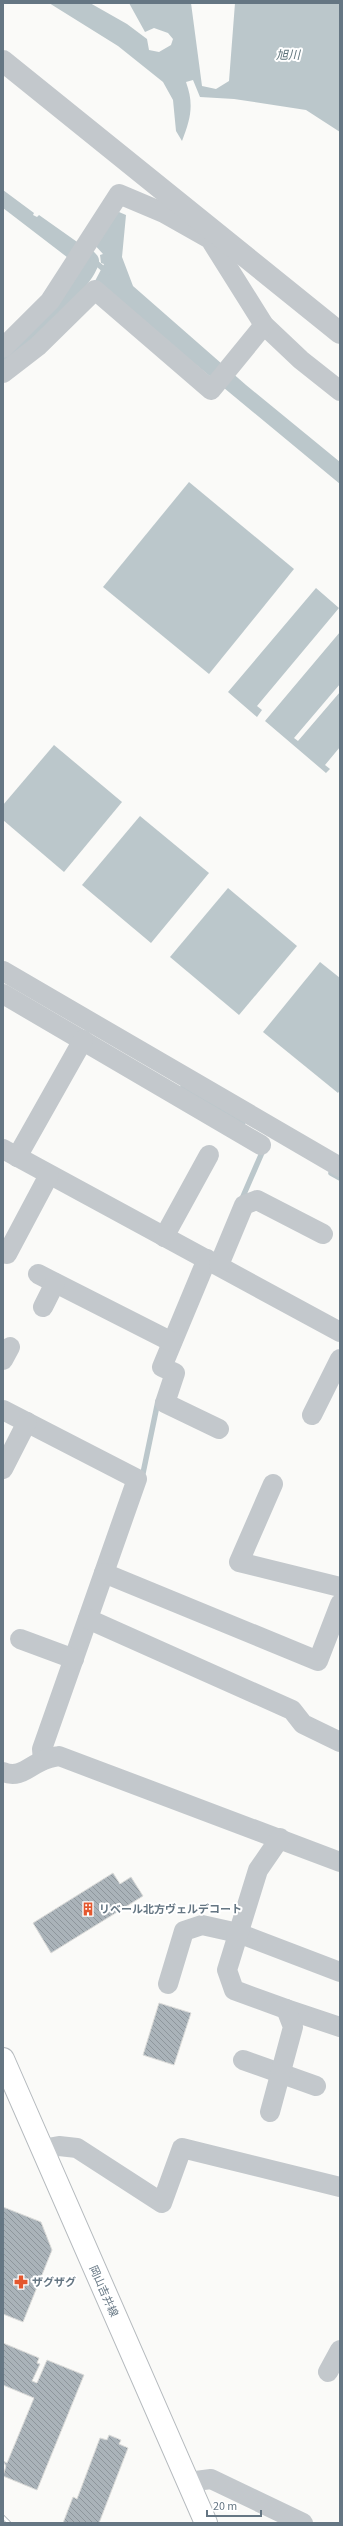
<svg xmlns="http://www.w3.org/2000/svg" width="343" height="2526" viewBox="0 0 343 2526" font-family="'Source Sans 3','Noto Sans JP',sans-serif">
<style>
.water{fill:#bbc7cb}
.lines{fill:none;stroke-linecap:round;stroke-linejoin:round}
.stream{stroke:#bbc7cb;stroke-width:5.5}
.building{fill:url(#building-back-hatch);stroke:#dcdcda}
.primary-casing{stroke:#b5babe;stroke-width:24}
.minor{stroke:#c3c8cc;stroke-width:20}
.tertiary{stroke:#c3c8cc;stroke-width:22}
.primary{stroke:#fff;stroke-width:22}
.rail-casing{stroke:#a2aab0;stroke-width:4.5}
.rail{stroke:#fff;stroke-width:3;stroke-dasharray:9;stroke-linecap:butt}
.labels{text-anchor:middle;stroke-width:4;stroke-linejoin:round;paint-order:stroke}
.poi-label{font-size:11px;font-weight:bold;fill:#657683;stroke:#fff;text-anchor:start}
.street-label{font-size:11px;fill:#657683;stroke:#fff}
.water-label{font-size:12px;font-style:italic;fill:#60757c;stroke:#fff}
</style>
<defs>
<pattern id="building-back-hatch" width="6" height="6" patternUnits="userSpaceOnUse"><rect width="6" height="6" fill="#aab3b9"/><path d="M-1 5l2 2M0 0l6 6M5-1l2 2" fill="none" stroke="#8e969c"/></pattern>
</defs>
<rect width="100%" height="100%" fill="#fafaf8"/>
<!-- water -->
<g class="water">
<path d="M49,3H90L127,24L147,39L149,50L159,52L171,45L173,39L168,33L154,28L145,32L129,3H191L202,86L216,89L229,81L235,3H340V132L306,110L234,99L200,97L193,80L186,82C194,104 191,118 182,141L176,131L173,100L163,82L118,46Z"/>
<path d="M3,190L34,213L33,215L37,217L39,215L80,244C87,247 100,253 99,262C95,289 24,347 3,365V351L76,264L3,208Z"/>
<path d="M119,212L126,215L122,257L133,286L246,385L340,462V484L95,281L104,264L101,263L100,255L103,254L92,242Z"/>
<path d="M189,482L294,569L209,674L103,587Z"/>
<path d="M316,588L339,608L257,706L262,710L257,717L228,692Z"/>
<path d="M340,632V684L294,738L298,741L340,692V747L325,765L330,769L326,773L265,721Z"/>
<path d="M54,745L122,802L64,872L3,820V805Z"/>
<path d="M140,816L209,873L151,943L82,885Z"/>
<path d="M228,888L297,946L239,1015L170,957Z"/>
<path d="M320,962L340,978V1090L338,1093L263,1032Z"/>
</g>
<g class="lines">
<!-- stream -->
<g class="stream">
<path d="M93,260L108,273"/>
<path d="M183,1087L243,1122"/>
<path d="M331,1173L340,1178"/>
<path d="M241,1201L264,1148"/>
<path d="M142,1478L158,1401"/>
</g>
</g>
<!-- building -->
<g class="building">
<path d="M113,1873L120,1884L131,1877L143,1896L51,1953L33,1923Z"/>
<path d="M159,2003L191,2013L174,2065L143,2055Z"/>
<path d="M3,2207L41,2222L52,2250L23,2322L3,2314Z"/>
<path d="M3,2343L39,2358L37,2363L40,2364L32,2381L37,2383L47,2360L84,2375L37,2490L3,2476L6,2466L3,2461L7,2463L34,2398L3,2385Z"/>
<path d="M109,2435L121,2440L119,2444L128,2448L99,2523H63L73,2497L77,2499L100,2438L107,2440Z"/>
</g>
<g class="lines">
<!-- primary casing -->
<g class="primary-casing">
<path id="primary" d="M3,2059L206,2523"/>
</g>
<!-- minor -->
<g class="minor">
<path d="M3,348L50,301L119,194L164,213L210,239L264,325L301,360L340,391"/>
<path d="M3,373L38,346L95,290L211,390L264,325"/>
<path d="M3,971L340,1167"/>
<path d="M3,994L261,1145"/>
<path d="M3,1149L340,1332"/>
<path d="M17,1157L83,1040"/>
<path d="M164,1237L209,1155"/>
<path d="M7,1254L49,1175"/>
<path d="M207,1259L162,1367L175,1373L165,1403L219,1429"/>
<path d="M219,1265L244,1205L257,1200L323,1234"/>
<path d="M38,1274L172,1342"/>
<path d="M43,1307L55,1283"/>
<path d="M3,1360L10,1347"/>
<path d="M3,1410L137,1479L42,1749L43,1760"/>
<path d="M312,1415L340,1359"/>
<path d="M3,1469L27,1422"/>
<path d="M273,1484L239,1562L340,1587"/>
<path d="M104,1573L318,1661L340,1604"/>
<path d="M88,1619L292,1710L303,1724L340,1742"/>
<path d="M20,1639L74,1659"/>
<path d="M3,1772C20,1779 29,1766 44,1760C48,1758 54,1757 59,1756L340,1862"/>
<path d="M168,1984L184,1931L202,1925L238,1933L340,1972"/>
<path d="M286,2009L340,2027"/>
<path d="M243,2060L316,2086"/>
<path d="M270,2112L293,2027L286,2009L234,1990L227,1970L258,1870L280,1838"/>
<path d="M42,2149L59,2146L77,2148L162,2203L182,2148L340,2187"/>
<path d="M328,2372L340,2350"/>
<path d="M188,2482L211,2479L303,2523"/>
</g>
<!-- tertiary -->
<path class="tertiary" d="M3,61L340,333"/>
<!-- primary -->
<use href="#primary" class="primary"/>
<!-- rail casing -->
<g class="rail-casing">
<path id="rail" d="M3,2517L9,2523"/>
</g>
<!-- rail -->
<use href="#rail" class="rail"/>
</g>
<!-- icons -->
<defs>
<g id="building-bare" transform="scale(1.08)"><path d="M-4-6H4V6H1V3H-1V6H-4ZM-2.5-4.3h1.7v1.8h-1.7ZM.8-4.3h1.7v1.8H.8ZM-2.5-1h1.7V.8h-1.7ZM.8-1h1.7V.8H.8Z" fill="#e4572e" stroke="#fff" stroke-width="2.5" paint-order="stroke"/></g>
<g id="pharmacy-bare" transform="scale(1.08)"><path d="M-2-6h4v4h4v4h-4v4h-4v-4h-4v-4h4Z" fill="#e4572e" stroke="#fff" stroke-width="2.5" paint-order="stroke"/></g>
</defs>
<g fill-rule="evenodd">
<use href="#building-bare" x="88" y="1909"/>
<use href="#pharmacy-bare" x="21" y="2282"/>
</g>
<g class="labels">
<!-- poi labels -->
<g class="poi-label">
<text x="99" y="1913">リベール北方ヴェルデコート</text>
<text x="32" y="2286">ザグザグ</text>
</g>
<!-- street labels -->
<g class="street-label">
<text transform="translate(104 2291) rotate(66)" y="4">岡山吉井線</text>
</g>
<!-- water labels -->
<g class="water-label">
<text x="288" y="59">旭川</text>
</g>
</g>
<!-- border -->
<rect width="343" height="2526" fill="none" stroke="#657683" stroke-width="8"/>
<!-- scale -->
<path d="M207 2510v6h54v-6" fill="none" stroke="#657683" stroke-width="2"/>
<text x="213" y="2510" font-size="12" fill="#657683" stroke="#ffffff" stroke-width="3" paint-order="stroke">20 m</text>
</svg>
